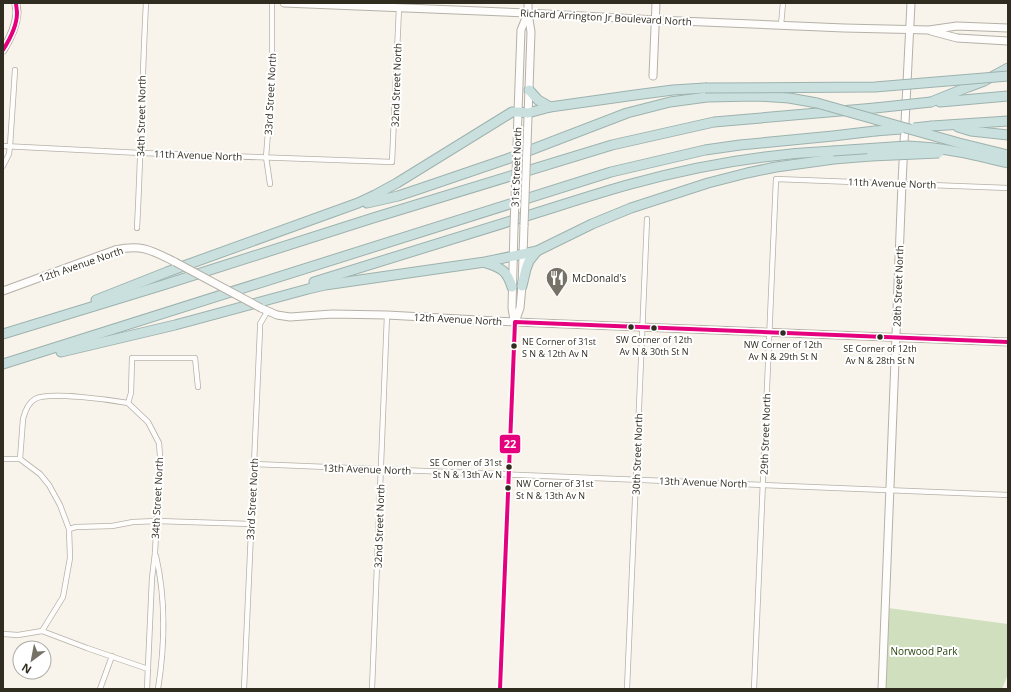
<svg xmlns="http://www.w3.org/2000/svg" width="1011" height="692" viewBox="0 0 1011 692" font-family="'Open Sans',sans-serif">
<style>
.green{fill:#d0e0be}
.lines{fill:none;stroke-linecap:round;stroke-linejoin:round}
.street-casing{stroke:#b5b1a8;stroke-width:6}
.secondary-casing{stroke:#b5b1a8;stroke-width:9}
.highway-casing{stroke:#9db2ae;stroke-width:11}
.street{stroke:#fefdfc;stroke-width:4.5}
.secondary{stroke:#fefdfc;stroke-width:7}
.highway{stroke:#cae0df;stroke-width:9}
.secondary-bridge-casing{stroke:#b5b1a8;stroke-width:9;stroke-linecap:butt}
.highway-bridge-casing{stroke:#9db2ae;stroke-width:11;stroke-linecap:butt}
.secondary-bridge{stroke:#fefdfc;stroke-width:7}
.highway-bridge{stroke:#cae0df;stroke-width:9}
.bus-1-casing{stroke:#fff;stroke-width:7}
.bus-1{stroke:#e5007d;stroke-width:4}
.bus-dot{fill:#302c20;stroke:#fff;stroke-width:1.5}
.labels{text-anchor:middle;stroke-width:4;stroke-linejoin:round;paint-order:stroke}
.bus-label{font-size:9px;fill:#302c20;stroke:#fff}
.street-label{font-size:10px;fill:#302c20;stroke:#fff}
.poi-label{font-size:10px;fill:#302c20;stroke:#fff;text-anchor:start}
.park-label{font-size:10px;fill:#27450d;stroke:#fff}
.line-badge{stroke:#fff;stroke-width:1.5}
.badge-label{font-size:11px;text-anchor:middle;font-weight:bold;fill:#fff}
</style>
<rect width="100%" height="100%" fill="#f8f4eb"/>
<!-- green -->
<path class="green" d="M888,608L1008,624V674L1002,689H885Z"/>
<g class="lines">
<!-- street casing -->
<g class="street-casing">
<g id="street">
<path d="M781,25L783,3"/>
<path d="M3,146L141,153L392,162L399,8"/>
<path d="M3,166L9,154L10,146L15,70"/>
<path d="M270,184L266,157L272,83V3"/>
<path d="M137,228C141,153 142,78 146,3"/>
<path d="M128,403L148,422L159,443L160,456L155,553L152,578L147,689"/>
<path d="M128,403L131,393L132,358H195L198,387"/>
<path d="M3,459H20L40,474L49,485L60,505L69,529L70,558L63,597L42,631L18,635L3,634"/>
<path d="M20,459L23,419C25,411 28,403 35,399C48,391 111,400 128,403"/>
<path d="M254,464L1008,495"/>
<path d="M69,529L76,527L112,526L133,522L157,521L251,524"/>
<path d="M156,556C166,600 165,645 158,689"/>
<path d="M42,631L87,648L148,669"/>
<path d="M100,689L112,656"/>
<path d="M244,689L260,329V324L267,312"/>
<path d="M372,689L387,315"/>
<path d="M500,689L515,322"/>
<path d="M627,689L647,219"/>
<path d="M754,689L776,179L1008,188"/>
</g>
</g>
<!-- secondary casing -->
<g class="secondary-casing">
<g id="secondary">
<path d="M284,3L528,13L656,20L844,28L929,30L957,26L1008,28"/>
<path d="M931,31L957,38L1008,41"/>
<path d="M3,50C10,39 16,26 17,13C17,10 16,6 16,3"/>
<path d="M653,76L656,3"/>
<path d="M527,145L531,32L528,13V3"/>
<path d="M517,147L518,112L521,30L528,13"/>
<path d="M3,291L115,250C142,244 151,250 175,262"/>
<path d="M261,308L277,315L290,317L332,314L387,315L515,322L1008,342"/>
<path d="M514,320L512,308L514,227"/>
<path d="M515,322L520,308L522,286L524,225"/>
<path d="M882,689L902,183L911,3"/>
</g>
</g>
<!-- highway casing -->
<g class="highway-casing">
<g id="highway">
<path d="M529,90L538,100L550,107"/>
<path d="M931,102L968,87L984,81L1008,68"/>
<path d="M940,102L1008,96"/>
<path d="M932,126L1008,121"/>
<path d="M958,127L971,131L1008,135"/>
<path d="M367,203L398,196L422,188L507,159L627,113L670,102L707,97L756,96L789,98L817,103"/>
<path d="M486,263C502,268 507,271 512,287"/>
<path d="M314,282C387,259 460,236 533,214C565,204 598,193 631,184C696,166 766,154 833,151"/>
<path d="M522,286L526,269L529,261L537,251"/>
<path d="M96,300L167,272L358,203L375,195L397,183L512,112H518L528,113L550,107L635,95L673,90L705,88"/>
<path d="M3,334L163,285L373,218L612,145L714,122L875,108"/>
<path d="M61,352L175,325L308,289L325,285L443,268L485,262L523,254L537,251L592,224L631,208L708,183L747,173L776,167L834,159L871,156"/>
<path d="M3,364L611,172L705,150L740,145L833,136L875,131"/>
</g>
</g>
<!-- street -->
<use href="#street" class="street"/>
<!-- secondary -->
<use href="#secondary" class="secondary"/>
<!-- highway -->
<use href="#highway" class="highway"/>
<!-- secondary-bridge casing -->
<g class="secondary-bridge-casing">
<g id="secondary-bridge">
<path d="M524,225L527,145"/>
<path d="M514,227L517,147"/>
<path d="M175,262L261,308"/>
</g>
</g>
<!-- highway-bridge casing -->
<g class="highway-bridge-casing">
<g id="highway-bridge">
<path d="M705,88L875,87L1008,76"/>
<path d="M817,103L959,143L1008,155"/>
<path d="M875,108L931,102"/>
<path d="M914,128L932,126"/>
<path d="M875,131L901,129"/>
<path d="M833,151L907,146C942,147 975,155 1008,163"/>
<path d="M871,156L939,153"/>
</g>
</g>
<!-- secondary-bridge -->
<use href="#secondary-bridge" class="secondary-bridge"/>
<!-- highway-bridge -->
<use href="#highway-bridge" class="highway-bridge"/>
<!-- bus-1 casing -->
<g class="bus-1-casing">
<g id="bus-1">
<path d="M3,50C10,39 17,26 17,13C17,10 16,6 16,3"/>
<path d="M500,689L515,322L1008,342"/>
</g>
</g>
<!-- bus-1 -->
<use href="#bus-1" class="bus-1"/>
</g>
<!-- icons -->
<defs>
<g id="restaurant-pin" transform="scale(1.15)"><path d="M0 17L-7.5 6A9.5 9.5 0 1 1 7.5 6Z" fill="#767267" stroke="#fff"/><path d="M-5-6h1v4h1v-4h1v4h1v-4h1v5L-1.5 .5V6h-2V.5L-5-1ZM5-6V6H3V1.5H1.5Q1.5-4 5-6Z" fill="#fff"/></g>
</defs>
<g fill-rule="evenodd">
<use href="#restaurant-pin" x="557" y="278"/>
</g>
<!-- markers -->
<g class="bus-dot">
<circle cx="631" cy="327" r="3.5"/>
<circle cx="654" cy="328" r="3.5"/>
<circle cx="783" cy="333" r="3.5"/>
<circle cx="880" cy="337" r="3.5"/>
<circle cx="514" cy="346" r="3.5"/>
<circle cx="509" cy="467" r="3.5"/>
<circle cx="508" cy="488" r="3.5"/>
</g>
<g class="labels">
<!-- bus labels -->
<g class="bus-label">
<text x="654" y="343">SW Corner of 12th<tspan x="654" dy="12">Av N &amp; 30th St N</tspan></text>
<text x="522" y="345" text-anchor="start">NE Corner of 31st<tspan x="522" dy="12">S N &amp; 12th Av N</tspan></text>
<text x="783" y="348">NW Corner of 12th<tspan x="783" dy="12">Av N &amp; 29th St N</tspan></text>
<text x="880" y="352">SE Corner of 12th<tspan x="880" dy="12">Av N &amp; 28th St N</tspan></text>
<text x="502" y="466" text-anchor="end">SE Corner of 31st<tspan x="502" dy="12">St N &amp; 13th Av N</tspan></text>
<text x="516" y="487" text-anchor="start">NW Corner of 31st<tspan x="516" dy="12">St N &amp; 13th Av N</tspan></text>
</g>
<!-- street labels -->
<g class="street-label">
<text transform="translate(606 17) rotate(3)" y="4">Richard Arrington Jr Boulevard North</text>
<text transform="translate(396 85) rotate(-88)" y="4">32nd Street North</text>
<text transform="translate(270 94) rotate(-87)" y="4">33rd Street North</text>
<text transform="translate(141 116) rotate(-89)" y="4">34th Street North</text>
<text transform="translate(198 155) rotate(2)" y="4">11th Avenue North</text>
<text transform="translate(516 167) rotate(-88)" y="4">31st Street North</text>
<text transform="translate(892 183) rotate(2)" y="4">11th Avenue North</text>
<text transform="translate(81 264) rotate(-19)" y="4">12th Avenue North</text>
<text transform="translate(898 286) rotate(-88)" y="4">28th Street North</text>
<text transform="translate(458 319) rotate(3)" y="4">12th Avenue North</text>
<text transform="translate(765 434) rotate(-88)" y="4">29th Street North</text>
<text transform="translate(637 454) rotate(-88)" y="4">30th Street North</text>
<text transform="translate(367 469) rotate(2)" y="4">13th Avenue North</text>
<text transform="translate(703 482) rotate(2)" y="4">13th Avenue North</text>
<text transform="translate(157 498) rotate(-87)" y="4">34th Street North</text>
<text transform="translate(252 499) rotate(-87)" y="4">33rd Street North</text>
<text transform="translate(379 526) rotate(-88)" y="4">32nd Street North</text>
</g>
<!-- poi labels -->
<g class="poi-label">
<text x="572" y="282">McDonald's</text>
</g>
<!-- park labels -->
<g class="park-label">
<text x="924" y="655">Norwood Park</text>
</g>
</g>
<rect class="line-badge" x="499" y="434" width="22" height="20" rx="4" fill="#e5007d"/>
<g class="badge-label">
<text x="510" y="448">22</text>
</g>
<!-- border -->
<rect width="1011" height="692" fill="none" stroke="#302c20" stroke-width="8"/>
<!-- north arrow -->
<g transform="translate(32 660) rotate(212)"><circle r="19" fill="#ffffff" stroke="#acaba6"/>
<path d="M0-3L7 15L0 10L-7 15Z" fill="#767267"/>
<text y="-6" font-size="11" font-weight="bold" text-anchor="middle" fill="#302c20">N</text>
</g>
</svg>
